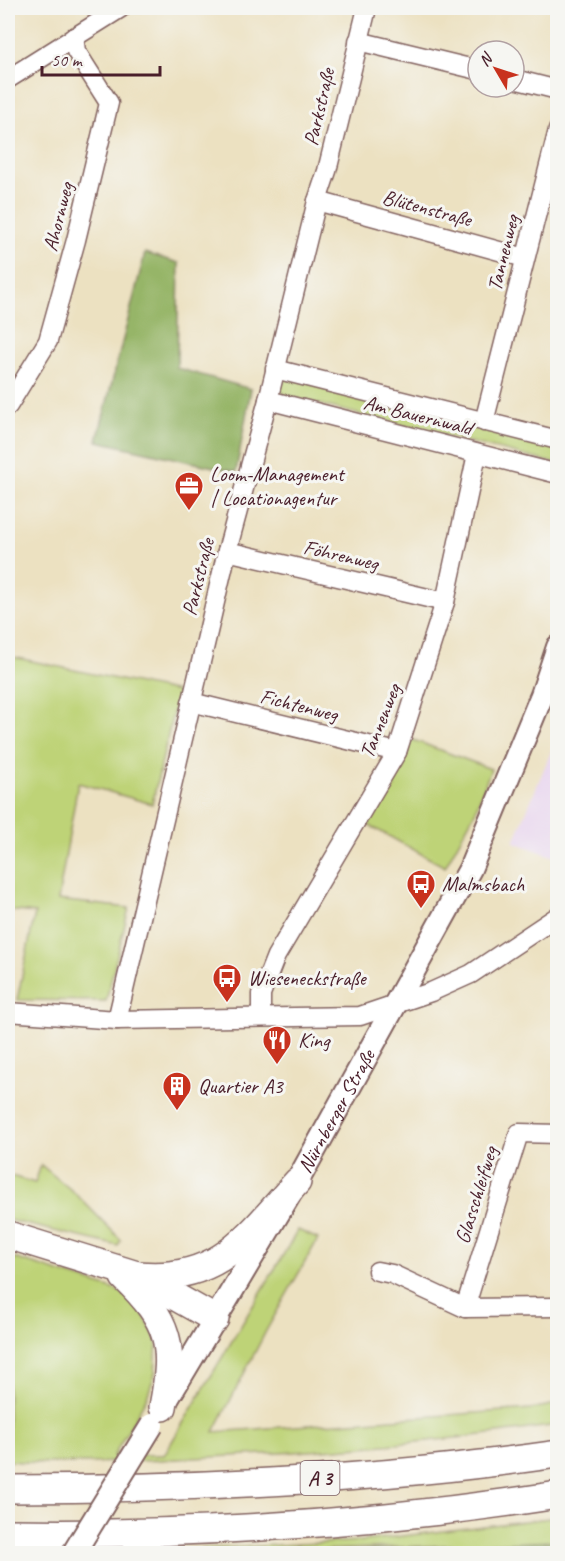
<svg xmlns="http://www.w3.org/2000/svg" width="565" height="1561" viewBox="0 0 565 1561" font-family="Caveat,sans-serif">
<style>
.built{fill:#e7d2ef}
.green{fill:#bed377;stroke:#847951;stroke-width:1.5}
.forest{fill:#96b568;stroke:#706a4a;stroke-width:1.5}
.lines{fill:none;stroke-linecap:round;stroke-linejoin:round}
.minor-casing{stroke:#836360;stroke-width:21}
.major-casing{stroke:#836360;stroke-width:26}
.highway-casing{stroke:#836360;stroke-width:30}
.minor{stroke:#fff;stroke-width:18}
.major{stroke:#fff;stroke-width:22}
.highway{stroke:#fff;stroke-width:27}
.major-bridge-casing{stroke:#836360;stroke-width:26;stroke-linecap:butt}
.major-bridge{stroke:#fff;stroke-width:22}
.labels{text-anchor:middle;stroke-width:6;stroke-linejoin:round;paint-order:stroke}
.shield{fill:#f6f6f2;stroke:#7e6067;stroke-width:1.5}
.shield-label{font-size:20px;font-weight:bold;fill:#4a1f2b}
.street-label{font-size:21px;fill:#4a1f2b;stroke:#f6f6f2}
.poi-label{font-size:21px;fill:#4a1f2b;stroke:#f6f6f2;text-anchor:start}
</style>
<rect width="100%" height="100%" fill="#f6f6f2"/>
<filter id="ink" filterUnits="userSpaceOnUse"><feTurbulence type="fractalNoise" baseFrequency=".0167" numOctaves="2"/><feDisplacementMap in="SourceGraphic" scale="12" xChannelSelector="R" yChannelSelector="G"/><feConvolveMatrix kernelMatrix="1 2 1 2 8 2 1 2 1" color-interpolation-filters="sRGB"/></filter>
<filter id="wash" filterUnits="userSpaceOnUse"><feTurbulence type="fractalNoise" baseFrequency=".008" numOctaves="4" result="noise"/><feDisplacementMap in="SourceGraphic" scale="24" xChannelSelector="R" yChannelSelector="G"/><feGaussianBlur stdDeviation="1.35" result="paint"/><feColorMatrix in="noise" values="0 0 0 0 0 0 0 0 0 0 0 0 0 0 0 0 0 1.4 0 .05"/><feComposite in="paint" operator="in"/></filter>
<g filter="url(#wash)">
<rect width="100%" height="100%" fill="#ece1c1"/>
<!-- built -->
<path class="built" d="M555,742L558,743L557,858L514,842Z"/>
<!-- green -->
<g class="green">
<path d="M283,375L557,443V464L278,394Z"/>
<path d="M8,656L178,692L152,804L78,783L58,900L129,908L106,1001L17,1000L35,913L8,910Z"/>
<path d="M408,738L491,769L475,812L445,867L361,821Z"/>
<path d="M41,1165L76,1194L121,1240L118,1246L8,1220V1175L35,1183Z"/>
<path d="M298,1230L318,1239L266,1331L214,1432L531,1409L557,1404V1425C443,1442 328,1451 212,1457C144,1461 76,1466 8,1461V1256L119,1291L139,1306L157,1341L155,1374L147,1397L114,1455H164Z"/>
<path d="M557,1517V1541L239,1553L91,1554L362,1541Z"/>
</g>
<!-- forest -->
<g class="forest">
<path d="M145,253L179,263L177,368L251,389L236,472L97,441Z"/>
<path d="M557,1541V1553H311Z"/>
</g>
</g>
<g filter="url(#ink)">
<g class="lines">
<!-- minor casing -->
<g class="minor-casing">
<g id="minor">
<path d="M358,41L478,70"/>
<path d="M8,79L121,8"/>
<path d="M514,79L558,90"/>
<path d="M317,201L525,258"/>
<path d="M275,369L558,440"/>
<path d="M268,400L558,474"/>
<path d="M8,406L48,341L76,240L109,103L76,51L74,37"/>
<path d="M484,422L558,130"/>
<path d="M227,551L445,602"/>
<path d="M191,702L397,752"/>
<path d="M8,1012L117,1020L360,1016L431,992L471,974L558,916"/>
<path d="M261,1016V994L276,956L397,752L445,602L477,454"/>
<path d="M117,1020L227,551L268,400L317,201L327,171L367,8"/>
<path d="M377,1271L392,1274L465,1308L558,1307"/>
<path d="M465,1308L519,1133L558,1134"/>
</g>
</g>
<!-- major casing -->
<g class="major-casing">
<g id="major">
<path id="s1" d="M166,1401L297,1182L470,869L542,695L558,647"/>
</g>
</g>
<!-- highway casing -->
<g class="highway-casing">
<g id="highway">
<path d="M8,1235L137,1275L215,1319"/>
<path d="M138,1275C219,1283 248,1236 297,1182"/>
<path d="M124,1277C170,1322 175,1344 163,1407"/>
<path d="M8,1489C191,1489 376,1480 558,1454"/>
<path d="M8,1533C191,1536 376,1523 558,1495"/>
</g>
</g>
<!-- minor -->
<use href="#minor" class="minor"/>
<!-- major -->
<use href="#major" class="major"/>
<!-- highway -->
<use href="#highway" class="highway"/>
<!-- major-bridge casing -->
<g class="major-bridge-casing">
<path id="major-bridge" d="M73,1554L152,1425"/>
</g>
<!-- major-bridge -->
<use href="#major-bridge" class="major-bridge"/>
</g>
</g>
<!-- icons -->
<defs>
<g id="office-pin" transform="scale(1.5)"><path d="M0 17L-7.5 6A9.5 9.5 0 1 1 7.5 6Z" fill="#c8321e" stroke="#f6f6f2"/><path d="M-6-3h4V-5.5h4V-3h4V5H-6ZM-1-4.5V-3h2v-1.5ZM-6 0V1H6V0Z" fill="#fff"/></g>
<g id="bus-pin" transform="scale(1.5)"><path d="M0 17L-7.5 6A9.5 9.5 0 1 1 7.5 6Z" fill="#c8321e" stroke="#f6f6f2"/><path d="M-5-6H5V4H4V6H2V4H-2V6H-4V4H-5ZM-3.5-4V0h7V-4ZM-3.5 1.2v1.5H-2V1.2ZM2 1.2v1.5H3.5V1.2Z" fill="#fff"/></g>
<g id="restaurant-pin" transform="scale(1.5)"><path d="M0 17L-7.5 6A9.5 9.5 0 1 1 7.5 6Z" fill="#c8321e" stroke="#f6f6f2"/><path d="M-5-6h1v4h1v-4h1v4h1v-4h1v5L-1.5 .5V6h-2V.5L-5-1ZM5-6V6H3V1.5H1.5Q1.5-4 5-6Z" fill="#fff"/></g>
<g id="building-pin" transform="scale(1.5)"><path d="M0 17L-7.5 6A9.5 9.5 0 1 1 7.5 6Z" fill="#c8321e" stroke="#f6f6f2"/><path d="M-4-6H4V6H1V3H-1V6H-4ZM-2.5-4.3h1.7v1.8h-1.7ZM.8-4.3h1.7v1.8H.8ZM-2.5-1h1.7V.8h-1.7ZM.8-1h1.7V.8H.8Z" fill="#fff"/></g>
</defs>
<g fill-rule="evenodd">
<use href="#office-pin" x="189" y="486"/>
<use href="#bus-pin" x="421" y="884"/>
<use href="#bus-pin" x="227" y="978"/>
<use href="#restaurant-pin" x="277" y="1040"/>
<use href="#building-pin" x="177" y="1086"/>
</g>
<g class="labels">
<!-- shield labels -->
<rect class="shield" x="300.5" y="1461" width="39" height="34" rx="4.5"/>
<g class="shield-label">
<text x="320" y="1485">A 3</text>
</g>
<!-- street labels -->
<g class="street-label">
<text transform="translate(319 107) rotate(-77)" y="7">Parkstraße</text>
<text transform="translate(427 208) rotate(15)" y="7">Blütenstraße</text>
<text transform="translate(58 217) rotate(-76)" y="7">Ahornweg</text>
<text transform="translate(503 253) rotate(-76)" y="7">Tannenweg</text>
<text transform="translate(418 415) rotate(14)" y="7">Am Bauernwald</text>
<text transform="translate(341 555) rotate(13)" y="7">Föhrenweg</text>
<text transform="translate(198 577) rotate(-76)" y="7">Parkstraße</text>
<text transform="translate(299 705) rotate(14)" y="7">Fichtenweg</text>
<text transform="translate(380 721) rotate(-68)" y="7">Tannenweg</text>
<text dy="7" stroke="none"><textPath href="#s1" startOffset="336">Nürnberger Straße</textPath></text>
<text transform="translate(476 1195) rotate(-73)" y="7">Glasschleifweg</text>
</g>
<!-- poi labels -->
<g class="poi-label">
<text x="210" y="481">Loom-Management<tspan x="210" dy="24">| Locationagentur</tspan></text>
<text x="442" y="891">Malmsbach</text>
<text x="248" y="985">Wieseneckstraße</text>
<text x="298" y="1047">King</text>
<text x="198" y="1093">Quartier A3</text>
</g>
</g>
<!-- margin -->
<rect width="565" height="1561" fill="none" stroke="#f6f6f2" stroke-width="30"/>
<!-- north arrow -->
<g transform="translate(496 69) rotate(309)"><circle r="28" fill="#f6f6f2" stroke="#b1a0a2" stroke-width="1.5"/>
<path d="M0-4.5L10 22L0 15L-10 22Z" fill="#c8321e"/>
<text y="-9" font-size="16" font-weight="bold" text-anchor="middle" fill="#4a1f2b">N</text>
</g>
<!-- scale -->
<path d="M42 66v9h118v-9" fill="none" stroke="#4a1f2b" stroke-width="3"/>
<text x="51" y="66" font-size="18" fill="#4a1f2b" stroke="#f6f6f2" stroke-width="4.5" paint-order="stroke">50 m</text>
</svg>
